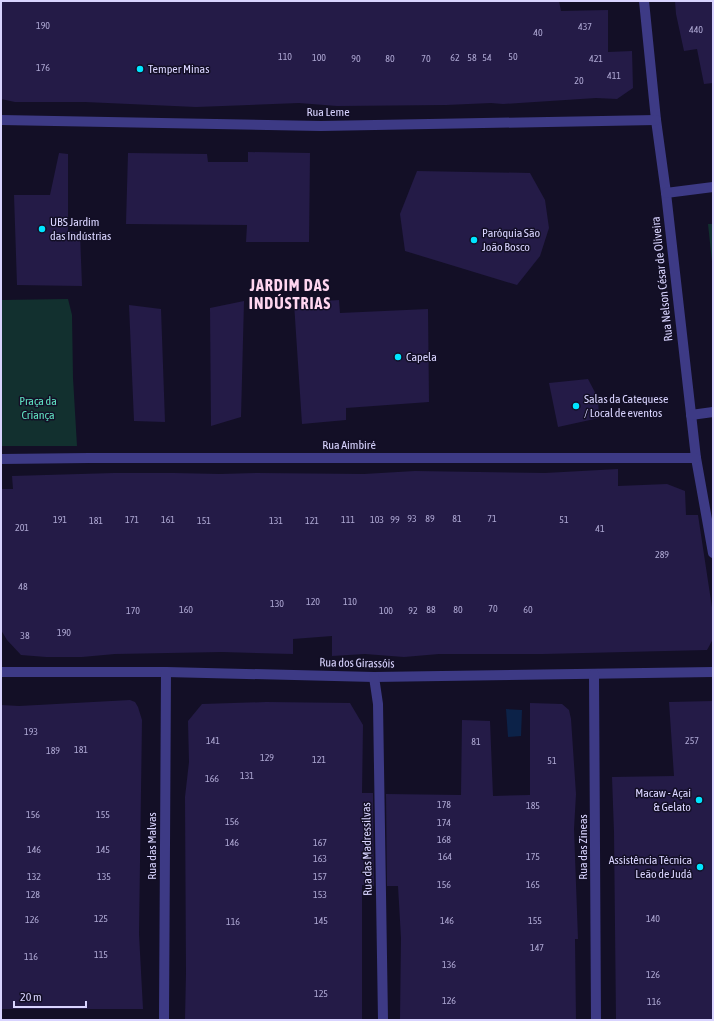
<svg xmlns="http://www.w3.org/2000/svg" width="714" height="1021" viewBox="0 0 714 1021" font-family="'Asap Condensed',sans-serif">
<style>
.green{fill:#12302f}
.water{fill:#0c2248}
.building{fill:#241b47}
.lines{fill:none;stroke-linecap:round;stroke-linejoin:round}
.street{stroke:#3d3a85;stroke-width:10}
.poi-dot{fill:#00e5ff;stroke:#130f26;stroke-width:1.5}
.labels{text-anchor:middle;stroke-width:3;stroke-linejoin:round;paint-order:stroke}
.number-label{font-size:10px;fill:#aca6d1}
.poi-label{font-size:12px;fill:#d9d4ff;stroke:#130f26;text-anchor:start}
.street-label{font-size:12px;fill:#d9d4ff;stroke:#130f26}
.park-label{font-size:12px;fill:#5fe0c0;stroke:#130f26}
.district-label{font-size:16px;font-weight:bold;letter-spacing:1px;fill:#ffd6f0;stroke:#130f26}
</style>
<rect width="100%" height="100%" fill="#130f26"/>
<!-- green -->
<g class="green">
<path d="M708,224H713V271Z"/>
<path d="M68,299L72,315L73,378L77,446H1V300Z"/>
</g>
<!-- water -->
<path class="water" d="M506,709L522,710L521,736L508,737Z"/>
<!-- building -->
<g class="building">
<path d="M1,1H559L561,11L608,10V52L632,51L633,88L617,99L596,98L503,104L491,103L446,105L337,106L299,103L196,107L85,102H15L1,99Z"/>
<path d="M675,1H713V83L704,84L697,49L684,51L676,14Z"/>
<path d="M248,152L310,153L309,242H246L247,225L126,224L128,153L207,154L208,162H248Z"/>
<path d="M59,153L68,154V231L80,233L82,286L17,285L14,195H50Z"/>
<path d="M417,171L530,173L545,200L549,228L540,256L517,285L405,251L400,214Z"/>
<path d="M339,300L340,313L428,309L429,402L346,408V420L302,424L294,303Z"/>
<path d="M244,301L241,417L211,426L210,308Z"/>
<path d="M129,305L161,309L165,422L134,421Z"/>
<path d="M588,379L598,398L599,418L558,427L549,383Z"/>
<path d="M618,469V486L667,484L685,491L686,515H698L713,614V639L707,650L543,654H439L404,657L365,654L332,656V636L293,639V654L222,652L115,654L82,657H46L21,655L7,640L1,630V489H13L12,476L114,473H174L220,474L257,473L364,474L415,471L545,473Z"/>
<path d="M130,700L135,702L138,707L142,720L139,934L143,1009H1V705L19,706Z"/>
<path d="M713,701V1020H616L614,832L612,777L674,776L669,702Z"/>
<path d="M266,702L350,703L363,725L362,793H373L374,886L362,885V1020H185L186,973L185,797L189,762L188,721L202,704Z"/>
<path d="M530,703L562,704L569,710L571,719L576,794L574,829L578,939H575L576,1020H400L401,938L398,886H387L386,794L461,795L462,720L490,721L493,796L530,795Z"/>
</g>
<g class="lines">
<!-- street -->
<g class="street">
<path d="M644,1L656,120L666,193L696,458L713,553"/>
<path d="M1,120L321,126L656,120"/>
<path d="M666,193L713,187"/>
<path d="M691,415L713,412"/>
<path d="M1,459L89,458H696"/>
<path d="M1,672H166L374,677L713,672"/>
<path d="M594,674L596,1020"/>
<path d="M374,677L378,704L383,1020"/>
<path d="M164,1020L166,672"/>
</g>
</g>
<!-- markers -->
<g class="poi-dot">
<circle cx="140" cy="69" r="4"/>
<circle cx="42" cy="229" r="4"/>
<circle cx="474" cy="240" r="4"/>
<circle cx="398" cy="357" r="4"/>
<circle cx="576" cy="406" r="4"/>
<circle cx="699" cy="800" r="4"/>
<circle cx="700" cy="867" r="4"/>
</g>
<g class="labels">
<!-- number labels -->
<g class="number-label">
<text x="43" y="29">190</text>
<text x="585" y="30">437</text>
<text x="696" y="33">440</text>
<text x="538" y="36">40</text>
<text x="285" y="60">110</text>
<text x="513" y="60">50</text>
<text x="319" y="61">100</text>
<text x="455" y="61">62</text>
<text x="472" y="61">58</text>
<text x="487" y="61">54</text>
<text x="356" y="62">90</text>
<text x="390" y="62">80</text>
<text x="426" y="62">70</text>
<text x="596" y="62">421</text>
<text x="43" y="71">176</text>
<text x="614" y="79">411</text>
<text x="579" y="84">20</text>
<text x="412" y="522">93</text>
<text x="430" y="522">89</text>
<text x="457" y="522">81</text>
<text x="492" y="522">71</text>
<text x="60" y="523">191</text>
<text x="132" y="523">171</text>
<text x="168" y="523">161</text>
<text x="348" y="523">111</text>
<text x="377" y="523">103</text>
<text x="395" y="523">99</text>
<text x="564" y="523">51</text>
<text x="96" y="524">181</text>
<text x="204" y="524">151</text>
<text x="276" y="524">131</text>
<text x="312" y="524">121</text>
<text x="22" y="531">201</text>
<text x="600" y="532">41</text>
<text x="662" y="558">289</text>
<text x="23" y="590">48</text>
<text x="313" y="605">120</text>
<text x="350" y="605">110</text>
<text x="277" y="607">130</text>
<text x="493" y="612">70</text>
<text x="186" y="613">160</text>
<text x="431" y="613">88</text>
<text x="458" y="613">80</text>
<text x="528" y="613">60</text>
<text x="133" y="614">170</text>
<text x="386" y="614">100</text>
<text x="413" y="614">92</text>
<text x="64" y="636">190</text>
<text x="25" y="639">38</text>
<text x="31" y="735">193</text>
<text x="213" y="744">141</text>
<text x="692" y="744">257</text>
<text x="476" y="745">81</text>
<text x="81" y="753">181</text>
<text x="53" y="754">189</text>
<text x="267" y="761">129</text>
<text x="319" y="763">121</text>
<text x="552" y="764">51</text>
<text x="247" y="779">131</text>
<text x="212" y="782">166</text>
<text x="444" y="808">178</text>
<text x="533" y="809">185</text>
<text x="33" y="818">156</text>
<text x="103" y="818">155</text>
<text x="232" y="825">156</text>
<text x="444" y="826">174</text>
<text x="444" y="843">168</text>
<text x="232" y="846">146</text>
<text x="320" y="846">167</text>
<text x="34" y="853">146</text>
<text x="103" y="853">145</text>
<text x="445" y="860">164</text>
<text x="533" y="860">175</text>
<text x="320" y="862">163</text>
<text x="34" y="880">132</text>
<text x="104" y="880">135</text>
<text x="320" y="880">157</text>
<text x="444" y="888">156</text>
<text x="533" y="888">165</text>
<text x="33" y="898">128</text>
<text x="320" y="898">153</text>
<text x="101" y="922">125</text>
<text x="653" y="922">140</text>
<text x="32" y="923">126</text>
<text x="321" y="924">145</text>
<text x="447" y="924">146</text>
<text x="535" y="924">155</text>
<text x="233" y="925">116</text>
<text x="537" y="951">147</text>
<text x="101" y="958">115</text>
<text x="31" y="960">116</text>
<text x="449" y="968">136</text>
<text x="653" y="978">126</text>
<text x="321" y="997">125</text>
<text x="449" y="1004">126</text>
<text x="654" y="1005">116</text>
</g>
<!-- poi labels -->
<g class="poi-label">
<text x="148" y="73">Temper Minas</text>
<text x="50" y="226">UBS Jardim<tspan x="50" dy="14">das Indústrias</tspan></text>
<text x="482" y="237">Paróquia São<tspan x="482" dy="14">João Bosco</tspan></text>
<text x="406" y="361">Capela</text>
<text x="584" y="403">Salas da Catequese<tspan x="584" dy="14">/ Local de eventos</tspan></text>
<text x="691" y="797" text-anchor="end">Macaw - Açai<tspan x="691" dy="14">&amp; Gelato</tspan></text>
<text x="692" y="864" text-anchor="end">Assistência Técnica<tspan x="692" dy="14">Leão de Judá</tspan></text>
</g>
<!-- street labels -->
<g class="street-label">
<text x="328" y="116">Rua Leme</text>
<text transform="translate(662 279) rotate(-96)" y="4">Rua Nelson César de Oliveira</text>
<text x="349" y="449">Rua Aimbiré</text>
<text transform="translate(357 663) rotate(1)" y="4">Rua dos Girassóis</text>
<text transform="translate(152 846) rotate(-90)" y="4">Rua das Malvas</text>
<text transform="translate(583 847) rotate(-90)" y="4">Rua das Zineas</text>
<text transform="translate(367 849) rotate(-91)" y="4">Rua das Madressilvas</text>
</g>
<!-- park labels -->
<g class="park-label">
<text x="38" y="405">Praça da<tspan x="38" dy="14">Criança</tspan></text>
</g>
<!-- district labels -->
<g class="district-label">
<text x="290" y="291">JARDIM DAS<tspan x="290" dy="18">INDÚSTRIAS</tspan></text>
</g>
</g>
<!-- border -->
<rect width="714" height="1021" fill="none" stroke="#d9d4ff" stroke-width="4"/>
<!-- scale -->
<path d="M14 1001v6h72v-6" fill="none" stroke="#d9d4ff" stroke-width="2"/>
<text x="20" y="1001" font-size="12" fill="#d9d4ff" stroke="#130f26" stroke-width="3" paint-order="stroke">20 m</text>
</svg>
